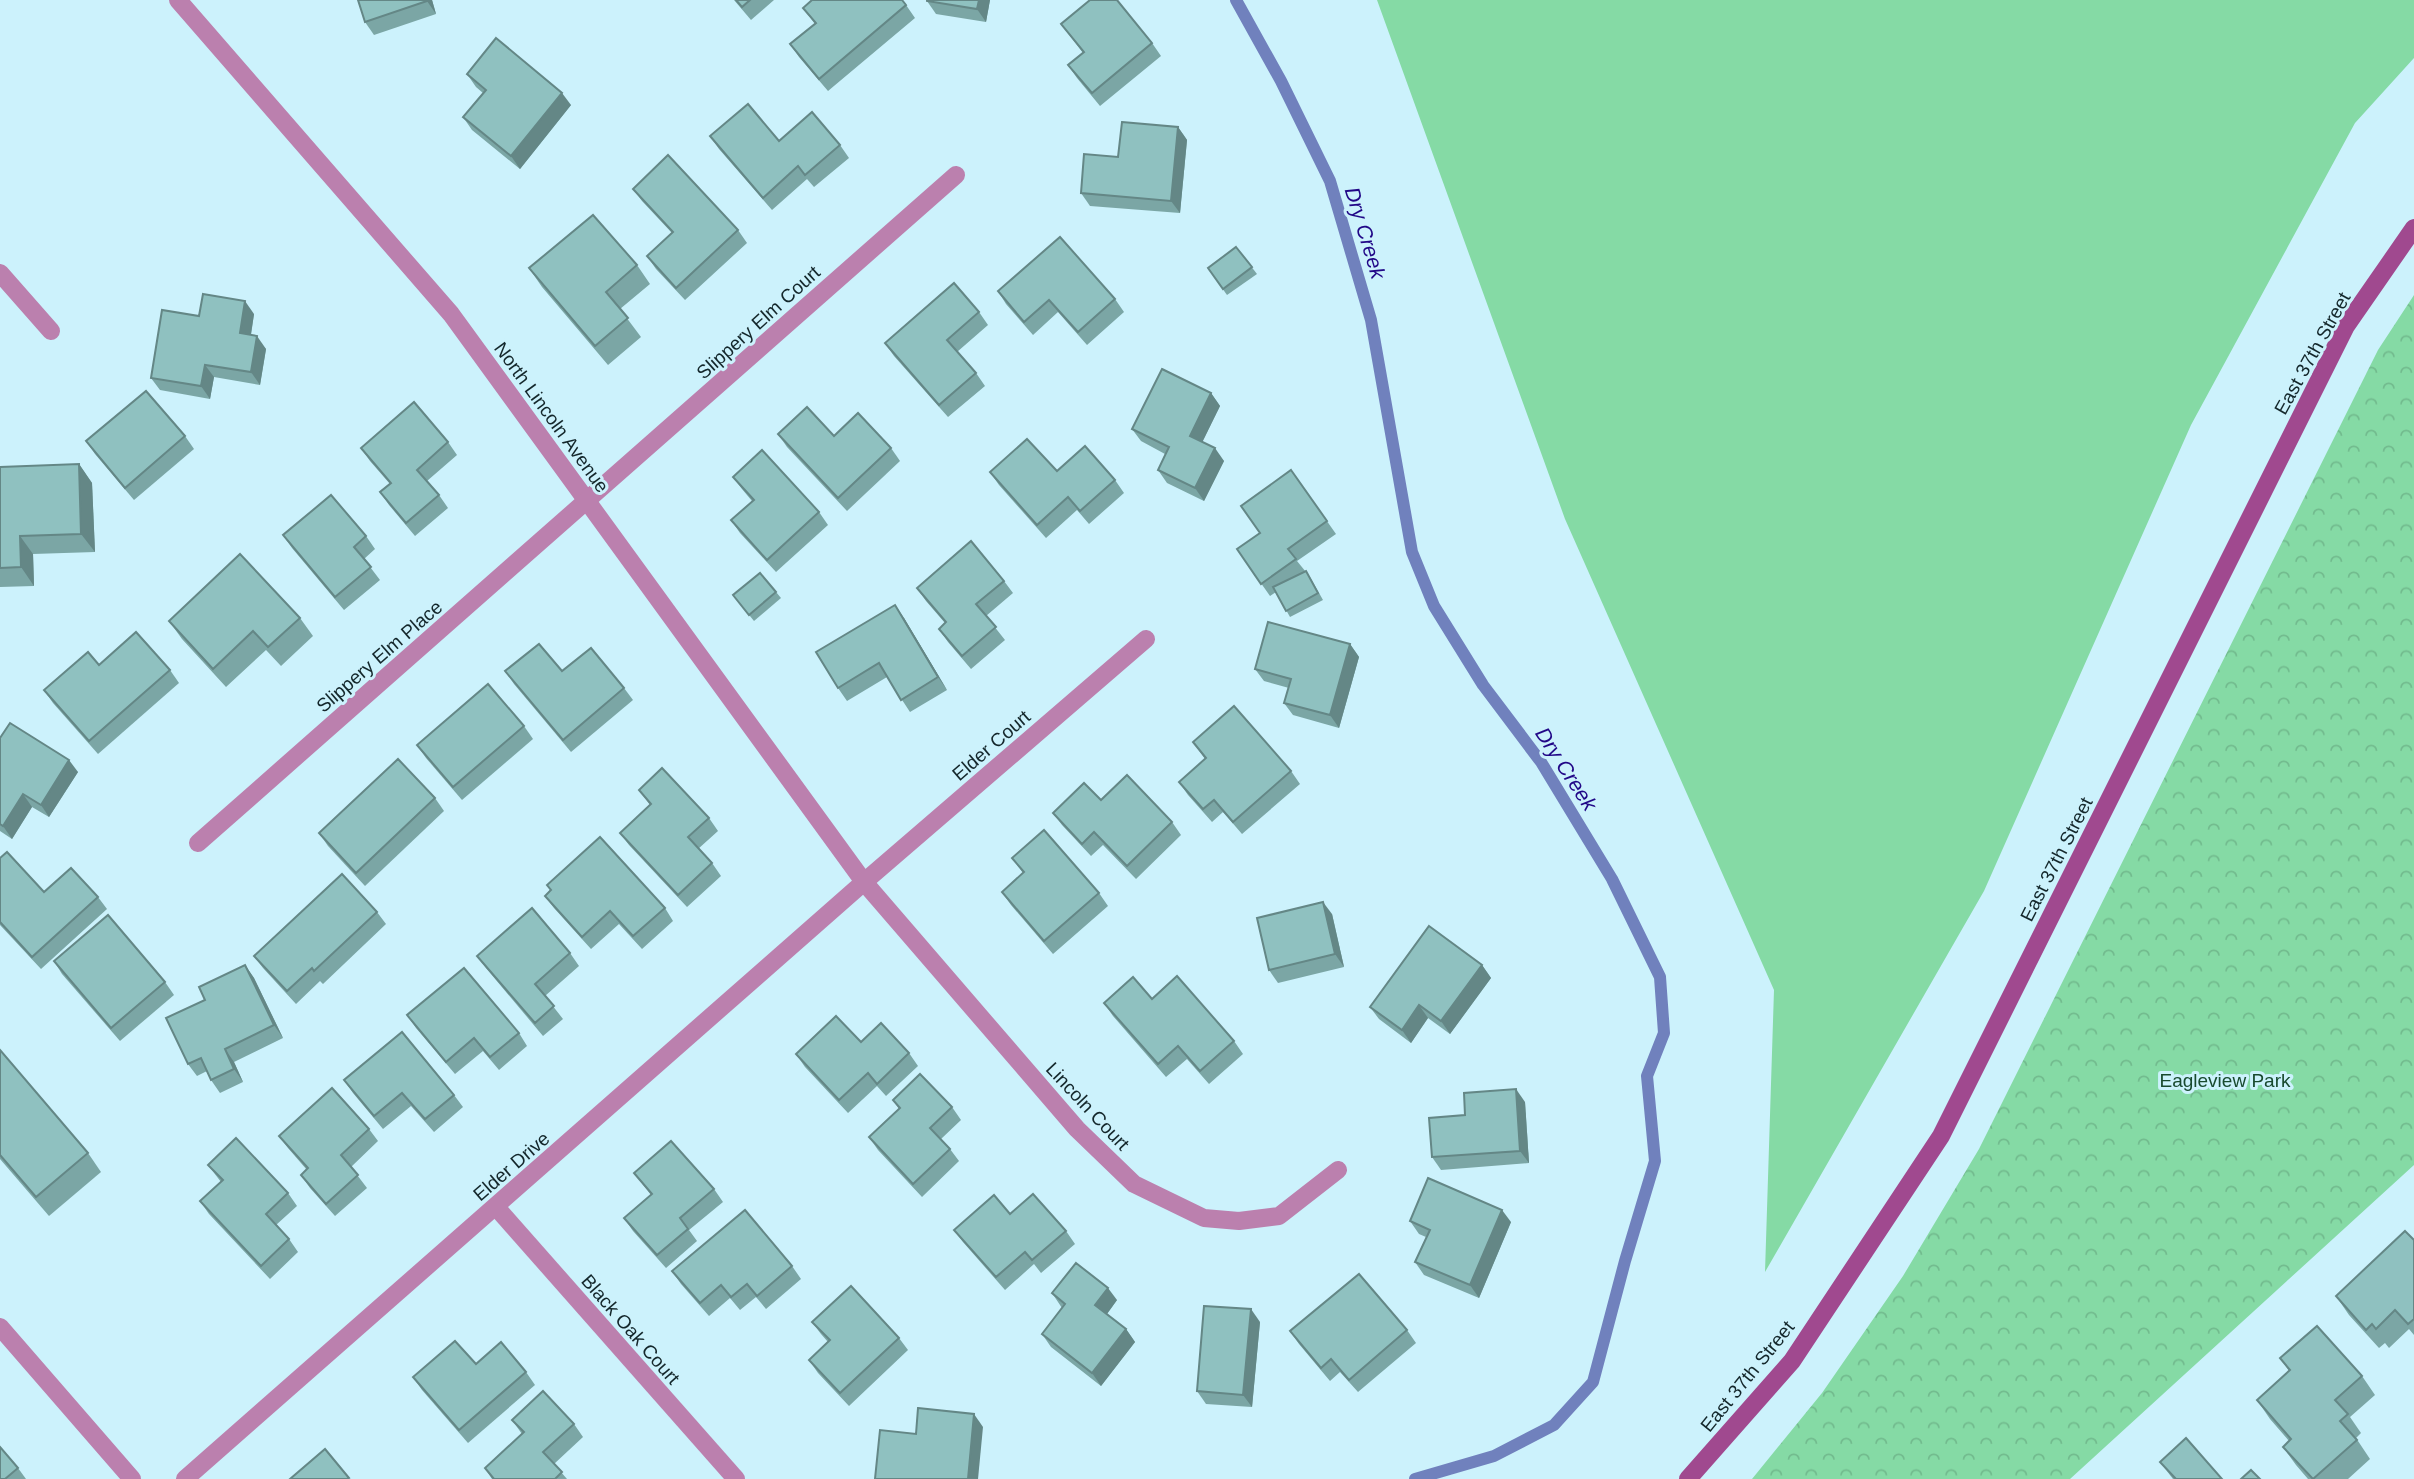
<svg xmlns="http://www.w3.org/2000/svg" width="2414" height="1479" viewBox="0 0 2414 1479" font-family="Helvetica,sans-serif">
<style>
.green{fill:#85daa5}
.park{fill:url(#park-crowns)}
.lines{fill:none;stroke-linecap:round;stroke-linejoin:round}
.stream{stroke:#7081bd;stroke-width:12}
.service{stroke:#bb80ae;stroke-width:18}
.minor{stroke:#bb80ae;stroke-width:18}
.secondary{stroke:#a0498f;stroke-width:18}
.wall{fill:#7ba6a5}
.shaded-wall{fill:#648786}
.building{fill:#8fc1c0;stroke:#648786;stroke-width:2}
.labels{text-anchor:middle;stroke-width:6;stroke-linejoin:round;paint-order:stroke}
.street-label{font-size:19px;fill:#14272b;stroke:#ccf2fc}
.park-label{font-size:19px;fill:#184a2e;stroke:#ccf2fc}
.water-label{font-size:21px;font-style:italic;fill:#210787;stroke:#ccf2fc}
</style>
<defs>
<pattern id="park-crowns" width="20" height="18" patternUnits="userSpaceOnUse" patternTransform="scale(1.75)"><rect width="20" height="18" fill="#85daa5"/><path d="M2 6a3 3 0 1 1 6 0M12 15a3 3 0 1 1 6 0" fill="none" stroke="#72bb8e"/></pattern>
</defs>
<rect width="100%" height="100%" fill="#ccf2fc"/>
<!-- green -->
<path class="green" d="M1377,0H2414V58L2355,123L2191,425L1984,891L1765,1272L1774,990L1565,519Z"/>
<!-- park -->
<path class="park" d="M2414,295V1165L2070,1479H1752L1822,1393L1903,1276L1979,1149L2378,350Z"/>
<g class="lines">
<!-- stream -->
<path class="stream" d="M1236,0L1281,81L1330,181L1371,320L1412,552L1434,606L1483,685L1541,762L1612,879L1660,977L1664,1033L1647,1076L1655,1161L1625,1261L1593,1382L1554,1425L1494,1456L1415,1479"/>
<!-- service -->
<path class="service" d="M0,1327L132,1479"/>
<!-- minor -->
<g class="minor">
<path d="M178,0L451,314L864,882L1077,1129L1134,1184L1204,1218L1239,1221L1279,1216L1338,1170"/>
<path d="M0,273L51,331"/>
<path d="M198,843L956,175"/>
<path d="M496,1207L736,1479"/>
<path d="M185,1479L864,882L1146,639"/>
</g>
<!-- secondary -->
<path class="secondary" d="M1688,1479L1792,1361L1941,1136L2346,326L2414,228"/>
</g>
<!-- wall -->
<g class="wall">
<path d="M358,0H432L436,14L374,35L365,22Z"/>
<path d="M734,0H774L751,20Z"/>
<path d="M990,0L986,22L936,14L927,1Z"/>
<path d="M906,5L915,18L828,91L799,57L790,44L815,24L803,8Z"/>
<path d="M1061,24L1152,43L1161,56L1100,106L1077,78L1068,65L1083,53Z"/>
<path d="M467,74L571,105L520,169L472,130L463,117L483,93L476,87Z"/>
<path d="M1178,127L1187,140L1180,213L1090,206L1081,193L1118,157Z"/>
<path d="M710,136L840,145L849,158L814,187L807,179L772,210L719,149Z"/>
<path d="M633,189L738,230L747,243L685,300L656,269L647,256L672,233L642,201Z"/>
<path d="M1236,247L1257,274L1227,295L1208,268Z"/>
<path d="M637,265L650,284L620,309L641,337L608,365L542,287L529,268Z"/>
<path d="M998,291L1115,299L1124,312L1087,345L1058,312L1033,335L1006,304Z"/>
<path d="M979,312L988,325L957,352L976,373L985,386L948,417L894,356L885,343Z"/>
<path d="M254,314L251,335L266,349L260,385L214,377L210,399L160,390L151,378L199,316Z"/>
<path d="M1211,393L1220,406L1202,442L1224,461L1204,501L1167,483L1158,470L1165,454L1141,441L1132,429Z"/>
<path d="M778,434L834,436L891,448L900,461L847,511L787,447Z"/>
<path d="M185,436L194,449L134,500L95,454L86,441Z"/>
<path d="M448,442L457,455L427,481L439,495L448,508L415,536L389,505L380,492L390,484L370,461L361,448Z"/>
<path d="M79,464L92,483L95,552L33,554L34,586L0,587V467Z"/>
<path d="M1291,470L1336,534L1297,561L1310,577L1323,600L1290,617L1276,592L1270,596L1237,549L1260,533Z"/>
<path d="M990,472L1115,480L1124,493L1089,524L1077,510L1046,538L999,485Z"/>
<path d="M733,477L819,512L828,525L776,572L740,533L731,520L752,501L742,489Z"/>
<path d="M283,535L366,536L375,549L364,559L380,580L344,610L292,548Z"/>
<path d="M1004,581L1013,593L986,616L1005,640L971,669L948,642L939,629L945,623L926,601L917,588Z"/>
<path d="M776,592L781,598L754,621L733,595Z"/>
<path d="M300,618L313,636L281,666L266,650L226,687L182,639L169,621Z"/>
<path d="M904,618L947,690L910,712L887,677L847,701L838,688Z"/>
<path d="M1350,644L1359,657L1339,728L1293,715L1284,703L1289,688L1264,681L1255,669Z"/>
<path d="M99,665L170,670L179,683L98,754L53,703L44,690Z"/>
<path d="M505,671H562L624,688L633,700L571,752L514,684Z"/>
<path d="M524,726L533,739L462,800L426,758L417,745Z"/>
<path d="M0,738L78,772L49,817L32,807L12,839L0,831Z"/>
<path d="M1193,742L1291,771L1300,784L1242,834L1223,812L1212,822L1188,795L1179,782L1205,759Z"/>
<path d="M639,790L709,818L718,831L698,849L712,863L721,876L687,907L629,845L620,833L650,805Z"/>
<path d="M435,798L444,811L365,886L328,846L319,833Z"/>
<path d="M1101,800L1172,822L1181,835L1136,879L1103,845L1091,856L1062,825L1053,813Z"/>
<path d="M0,858L44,892L98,897L107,909L41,969L0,925Z"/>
<path d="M1012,858L1099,893L1108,906L1053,954L1011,905L1002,892L1023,873Z"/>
<path d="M547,885L665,908L673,921L642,949L619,924L591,949L554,908L545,896L550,890Z"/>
<path d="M377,912L386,924L323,984L320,981L296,1004L263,968L254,956Z"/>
<path d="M1332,914L1344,967L1278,983L1269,970Z"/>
<path d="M570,953L579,966L545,996L563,1019L543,1036L486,968L477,956Z"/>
<path d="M54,961L165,982L174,995L120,1041L62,974Z"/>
<path d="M245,965L254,978L283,1038L234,1062L243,1082L220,1093L211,1080L207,1071L197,1076L188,1064L205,1000Z"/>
<path d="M1482,965L1491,978L1450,1034L1428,1018L1411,1043L1379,1019L1370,1007Z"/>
<path d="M1152,999L1234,1041L1243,1054L1209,1084L1187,1059L1166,1077L1113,1016L1104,1003Z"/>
<path d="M407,1015L519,1033L527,1046L499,1070L483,1051L455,1074L416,1028Z"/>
<path d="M861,1042L909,1053L918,1066L886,1096L877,1086L848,1113L805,1067L796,1054Z"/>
<path d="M0,1050L88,1153L101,1172L49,1216L0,1159Z"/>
<path d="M344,1080L454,1095L463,1107L434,1132L411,1106L383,1129L353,1093Z"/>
<path d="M893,1100L952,1107L961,1120L941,1139L950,1149L959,1161L922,1197L878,1150L869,1137L899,1109Z"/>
<path d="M1525,1102L1529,1163L1441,1170L1432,1157L1465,1115Z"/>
<path d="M369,1129L378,1141L351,1167L367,1188L335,1216L310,1188L301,1175L307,1170L288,1148L279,1136Z"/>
<path d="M208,1165L288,1193L297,1206L276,1225L289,1239L298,1252L270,1279L209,1214L200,1201L221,1182Z"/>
<path d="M634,1173L714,1189L723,1202L689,1230L697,1241L666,1268L633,1231L624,1218L651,1195Z"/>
<path d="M1010,1214L1066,1231L1075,1244L1041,1273L1034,1264L1005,1290L963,1242L954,1230Z"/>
<path d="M1410,1221L1511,1222L1479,1298L1424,1275L1415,1262L1426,1237L1419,1234Z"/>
<path d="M2414,1240V1335L2409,1329L2389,1348L2385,1343L2379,1348L2349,1315L2336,1296Z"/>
<path d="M792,1266L801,1279L766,1309L756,1297L740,1310L730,1298L709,1316L681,1284L672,1271Z"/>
<path d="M1052,1293L1117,1300L1107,1314L1126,1329L1135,1342L1101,1386L1051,1347L1042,1334L1062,1308Z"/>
<path d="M812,1322L899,1338L908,1350L849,1406L818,1373L809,1360L828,1342L821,1334Z"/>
<path d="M1260,1322L1252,1407L1206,1404L1197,1391Z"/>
<path d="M1407,1330L1416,1343L1358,1392L1340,1372L1330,1381L1299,1344L1290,1331Z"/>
<path d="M2280,1358L2362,1376L2375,1395L2350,1417L2361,1433L2356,1438L2370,1459L2348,1479H2308L2296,1465L2283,1447L2289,1441L2270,1419L2257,1400L2289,1371Z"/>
<path d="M476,1364L526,1372L535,1385L468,1443L422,1390L413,1377Z"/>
<path d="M512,1420L574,1424L583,1437L554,1464L567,1479H492L485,1468L522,1434Z"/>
<path d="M2160,1462L2222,1479H2173Z"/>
<path d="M18,1468L26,1479H0Z"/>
</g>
<!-- shaded-wall -->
<g class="shaded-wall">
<path d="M427,0H432L436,14L427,1Z"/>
<path d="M979,0H990L986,22L977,9Z"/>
<path d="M562,93L571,105L520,169L511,156Z"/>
<path d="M1178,127L1187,140L1180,213L1171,201Z"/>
<path d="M245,301L254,314L249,346L240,333Z"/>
<path d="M257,336L266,349L260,385L251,372Z"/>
<path d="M205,365L214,377L210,399L201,386Z"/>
<path d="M1211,393L1220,406L1199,449L1190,436Z"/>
<path d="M1215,448L1224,461L1204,501L1195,488Z"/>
<path d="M79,464L92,483L95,552L81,534Z"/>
<path d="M20,536L33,554L34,586L21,567Z"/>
<path d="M895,605L904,618L947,690L938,677Z"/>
<path d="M1350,644L1359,657L1339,728L1330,715Z"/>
<path d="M69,760L78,772L49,817L41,805Z"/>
<path d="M23,794L32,807L12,839L3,826Z"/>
<path d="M1323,902L1332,914L1344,967L1335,954Z"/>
<path d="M245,965L254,978L283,1038L274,1025Z"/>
<path d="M1482,965L1491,978L1450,1034L1441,1021Z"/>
<path d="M1419,1005L1428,1018L1411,1043L1402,1030Z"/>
<path d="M225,1049L234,1062L243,1082L234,1069Z"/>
<path d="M1516,1089L1525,1102L1529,1163L1520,1151Z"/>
<path d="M1502,1210L1511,1222L1479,1298L1470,1285Z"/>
<path d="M1108,1288L1117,1300L1104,1318L1095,1305Z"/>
<path d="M1251,1309L1260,1322L1252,1407L1243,1395Z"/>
<path d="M1126,1329L1135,1342L1101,1386L1092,1373Z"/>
<path d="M974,1414L983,1427L978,1479H968Z"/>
</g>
<!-- building -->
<g class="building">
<path d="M358,0H427V1L365,22Z"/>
<path d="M736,0H750L742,7Z"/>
<path d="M812,0H902L906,5L819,79L790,44L816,23L803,8Z"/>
<path d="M927,0H979L977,9L927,1Z"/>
<path d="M1090,0H1117L1152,43L1092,93L1068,65L1084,52L1061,24Z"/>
<path d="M496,38L562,93L511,156L463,117L486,90L467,74Z"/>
<path d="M748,104L779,141L812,112L840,145L805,175L798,166L763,198L710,136Z"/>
<path d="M1122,122L1178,127L1171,201L1081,193L1084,154L1118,157Z"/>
<path d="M668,155L738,230L676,288L647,256L673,232L633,189Z"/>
<path d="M593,215L637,265L606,292L628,318L595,346L529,268Z"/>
<path d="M1060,237L1115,299L1078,332L1049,300L1024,322L998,291Z"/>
<path d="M1236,247L1252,267L1223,289L1208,268Z"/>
<path d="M954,283L979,312L947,340L976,373L939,405L885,343Z"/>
<path d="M203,294L245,301L240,333L257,336L251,372L205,365L201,386L151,378L162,310L199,316Z"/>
<path d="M1162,369L1211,393L1190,436L1215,448L1195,488L1158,470L1169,447L1132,429Z"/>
<path d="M146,391L185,436L125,488L86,441Z"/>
<path d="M414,402L448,442L417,470L439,495L406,523L380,492L391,483L361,448Z"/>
<path d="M807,407L834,436L858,413L891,448L838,498L778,434Z"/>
<path d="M1027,439L1057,471L1085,446L1115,480L1080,511L1068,497L1037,525L990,472Z"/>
<path d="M762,450L819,512L767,560L731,520L754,500L733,477Z"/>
<path d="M79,464L81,534L20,536L21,567L0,568V467Z"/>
<path d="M1291,470L1327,521L1288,549L1296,559L1261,584L1237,549L1260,533L1241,506Z"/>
<path d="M331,495L366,536L354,547L371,567L335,597L283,535Z"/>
<path d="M971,541L1004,581L976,604L996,627L962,656L939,629L946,622L917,588Z"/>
<path d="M240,554L300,618L268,647L253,631L213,669L169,621Z"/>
<path d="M1306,571L1318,593L1286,611L1273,587Z"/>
<path d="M760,573L776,592L749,615L733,595Z"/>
<path d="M895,605L938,677L901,700L879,663L838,688L816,652Z"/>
<path d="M1268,622L1350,644L1330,715L1284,703L1291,679L1255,669Z"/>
<path d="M136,632L170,670L89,741L44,690L88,652L99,665Z"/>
<path d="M539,644L562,671L591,648L624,688L563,740L505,671Z"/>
<path d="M488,684L524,726L453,787L417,745Z"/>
<path d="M1234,706L1291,771L1233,822L1214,800L1203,809L1179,782L1206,758L1193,742Z"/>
<path d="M10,723L69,760L41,805L23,794L3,826L0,824V738Z"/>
<path d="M398,759L435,798L356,873L319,833Z"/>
<path d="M662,768L709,818L688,837L712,863L678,895L620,833L651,804L639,790Z"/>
<path d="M1127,775L1172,822L1127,866L1094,832L1082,844L1053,813L1084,783L1101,800Z"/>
<path d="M1044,830L1099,893L1044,941L1002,892L1024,872L1012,858Z"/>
<path d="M600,837L665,908L633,936L610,911L582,937L545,896L551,890L547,885Z"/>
<path d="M7,852L44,892L71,868L98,897L32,957L0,922V858Z"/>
<path d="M342,874L377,912L314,971L312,968L287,991L254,956Z"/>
<path d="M1323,902L1335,954L1269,970L1257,918Z"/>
<path d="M532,908L570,953L535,984L554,1006L535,1023L477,956Z"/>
<path d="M108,915L165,982L111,1028L54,961Z"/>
<path d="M1429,926L1482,965L1441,1021L1419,1005L1402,1030L1370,1007Z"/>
<path d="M245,965L274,1025L225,1049L234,1069L211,1080L201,1058L188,1064L166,1018L205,1000L199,987Z"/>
<path d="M464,968L519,1033L490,1057L474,1038L446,1062L407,1015Z"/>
<path d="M1177,976L1234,1041L1200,1071L1178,1046L1158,1064L1104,1003L1133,977L1152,999Z"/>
<path d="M836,1016L861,1042L881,1023L909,1053L877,1084L868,1073L839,1100L796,1054Z"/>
<path d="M402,1032L454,1095L425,1119L402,1093L374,1116L344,1080Z"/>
<path d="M0,1050L88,1153L36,1197L0,1155Z"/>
<path d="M920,1074L952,1107L930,1128L950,1149L913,1184L869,1137L900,1108L893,1100Z"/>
<path d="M332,1088L369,1129L341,1155L358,1175L326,1204L301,1175L308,1168L279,1136Z"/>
<path d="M1516,1089L1520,1151L1432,1157L1429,1118L1465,1115L1464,1093Z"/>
<path d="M236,1138L288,1193L266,1214L289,1239L261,1266L200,1201L223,1180L208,1165Z"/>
<path d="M671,1141L714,1189L680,1218L688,1229L657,1255L624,1218L652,1194L634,1173Z"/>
<path d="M1428,1178L1502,1210L1470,1285L1415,1262L1430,1230L1410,1221Z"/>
<path d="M1033,1194L1066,1231L1032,1260L1025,1252L996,1277L954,1230L994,1195L1010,1214Z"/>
<path d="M745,1210L792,1266L757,1296L747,1284L731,1297L721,1285L700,1303L672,1271Z"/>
<path d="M2405,1231L2414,1240V1319L2408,1324L2395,1310L2376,1329L2372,1324L2366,1330L2336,1296Z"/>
<path d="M1076,1263L1108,1288L1095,1305L1126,1329L1092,1373L1042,1334L1065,1304L1052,1293Z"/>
<path d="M1359,1274L1407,1330L1349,1380L1331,1359L1321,1368L1290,1331Z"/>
<path d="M851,1286L899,1338L840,1393L809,1360L830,1340L812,1322Z"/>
<path d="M1204,1306L1251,1309L1243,1395L1197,1391Z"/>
<path d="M2317,1326L2362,1376L2335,1400L2348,1414L2340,1421L2357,1440L2313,1479L2283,1447L2291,1439L2257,1400L2290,1370L2280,1358Z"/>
<path d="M455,1341L476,1364L501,1342L526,1372L459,1430L413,1377Z"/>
<path d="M543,1391L574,1424L543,1452L562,1472L555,1479H494L485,1468L524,1432L512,1420Z"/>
<path d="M918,1408L974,1414L968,1479H875L880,1430L916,1434Z"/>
<path d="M2186,1438L2222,1479H2176L2160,1462Z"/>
<path d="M0,1447L18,1468L5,1479H0Z"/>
<path d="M325,1449L349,1478L347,1479H290Z"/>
<path d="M2251,1470L2260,1479H2241Z"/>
</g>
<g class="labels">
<!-- street labels -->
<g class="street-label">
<text transform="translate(758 322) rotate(-42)" y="7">Slippery Elm Court</text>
<text transform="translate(2312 353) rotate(-61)" y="7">East 37th Street</text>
<text transform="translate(552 417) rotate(54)" y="7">North Lincoln Avenue</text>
<text transform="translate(379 656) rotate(-41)" y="7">Slippery Elm Place</text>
<text transform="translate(991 745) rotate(-41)" y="7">Elder Court</text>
<text transform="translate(2056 859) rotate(-63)" y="7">East 37th Street</text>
<text transform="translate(1088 1106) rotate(47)" y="7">Lincoln Court</text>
<text transform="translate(511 1166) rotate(-41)" y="7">Elder Drive</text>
<text transform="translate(631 1329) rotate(49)" y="7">Black Oak Court</text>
<text transform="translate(1747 1376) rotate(-51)" y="7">East 37th Street</text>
</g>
<!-- park labels -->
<g class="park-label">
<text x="2225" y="1087">Eagleview Park</text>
</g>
<!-- water labels -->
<g class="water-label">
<text transform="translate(1365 233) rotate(73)" y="7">Dry Creek</text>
<text transform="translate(1566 769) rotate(57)" y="7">Dry Creek</text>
</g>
</g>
</svg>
